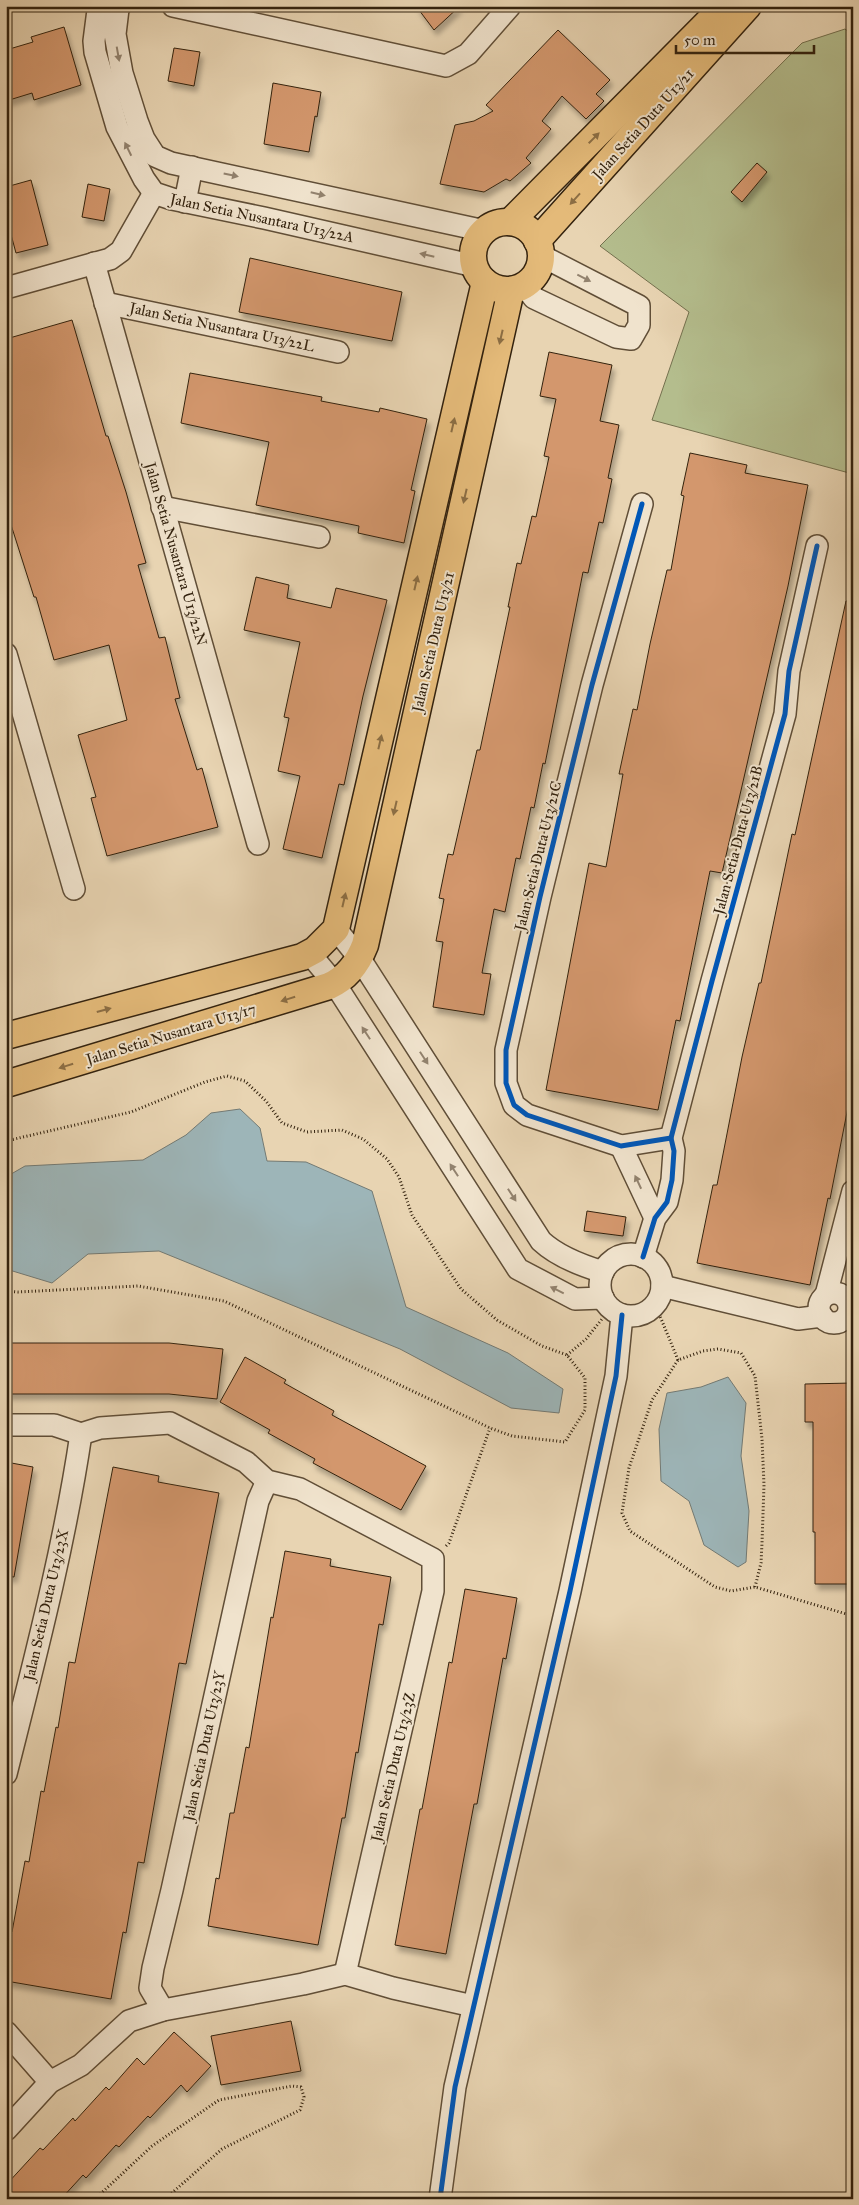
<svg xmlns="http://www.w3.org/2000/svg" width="859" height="2205" viewBox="0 0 859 2205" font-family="'IM FELL Great Primer',serif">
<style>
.green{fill:#b4bd8d;stroke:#74704e}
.water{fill:#9db5b8;stroke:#737a74}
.building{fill:#d3976d;stroke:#33220e;filter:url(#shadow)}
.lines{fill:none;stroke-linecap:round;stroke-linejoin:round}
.minor-casing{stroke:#604e37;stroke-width:24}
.major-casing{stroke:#33220e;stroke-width:29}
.path{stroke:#33220e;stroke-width:3;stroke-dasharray:1 2.5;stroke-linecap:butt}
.minor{stroke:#f0e3cd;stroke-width:21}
.major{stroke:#e4ba79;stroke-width:26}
.cycleway-casing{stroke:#f0e3cd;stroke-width:8}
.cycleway{stroke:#0057b8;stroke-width:5}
.oneway{fill:#92826e}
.oneway2{fill:#8c6e44}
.labels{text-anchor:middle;stroke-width:4;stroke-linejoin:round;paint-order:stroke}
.street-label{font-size:15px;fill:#33220e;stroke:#f0e3cd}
</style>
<defs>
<filter id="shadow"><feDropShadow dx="3" dy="5.5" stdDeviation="2.5" flood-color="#0004"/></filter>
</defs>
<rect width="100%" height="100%" fill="#e8d4b2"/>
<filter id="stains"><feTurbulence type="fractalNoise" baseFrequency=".004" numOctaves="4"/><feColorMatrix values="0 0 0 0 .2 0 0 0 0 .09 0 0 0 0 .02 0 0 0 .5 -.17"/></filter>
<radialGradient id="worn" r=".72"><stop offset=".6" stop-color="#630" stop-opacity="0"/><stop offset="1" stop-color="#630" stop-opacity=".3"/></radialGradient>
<!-- green -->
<path class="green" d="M845,29L853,35V474L652,420L689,312L600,246L802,43Z"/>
<!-- water -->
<g class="water">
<path d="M240,1109L260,1128L267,1161L306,1162L372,1191L406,1307L508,1353L563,1389L559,1413L511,1408L400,1349L159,1251L88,1254L52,1283L6,1269V1177L25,1166L143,1160L186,1135L211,1113Z"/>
<path d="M728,1377L746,1403L741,1456L749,1511L746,1562L738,1567L704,1545L689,1501L661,1481L659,1429L667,1393L701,1387Z"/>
</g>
<!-- building -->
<g class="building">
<path d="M416,6H460L434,30Z"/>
<path d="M64,27L81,85L34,100L32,93L6,101V50L33,42L31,37Z"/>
<path d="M558,30L610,80L596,94L604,101L586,119L562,96L542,121L551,129L526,158L531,163L510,181L506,179L484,192L440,184L455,125L474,121L493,111L486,105Z"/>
<path d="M174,48L200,52L194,86L168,81Z"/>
<path d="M273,83L321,92L317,117L315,116L309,152L264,144Z"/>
<path d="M757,163L767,172L742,202L731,192Z"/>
<path d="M31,180L48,245L16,253L6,216V187Z"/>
<path d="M88,184L110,189L104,221L82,217Z"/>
<path d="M250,258L402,292L392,341L239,312Z"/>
<path d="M72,320L106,436H108L126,492L146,563L138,565L159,638L165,637L180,698L175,699L197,770L202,768L218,827L107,856L91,798L96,797L78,735L127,720L109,645L54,660L36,597H34L6,509V339Z"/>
<path d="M549,352L612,365L600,421L619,425L608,478L612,479L603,523L599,522L588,573L583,572L545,764L543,763L534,808L531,807L520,859L516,858L505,912L494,909L482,973L491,974L484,1015L433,1007L443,942L436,941L444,899L439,898L448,854L453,855L477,750H480L510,607H508L517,563L521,564L532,516L536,517L549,457L544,456L556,399L540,396Z"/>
<path d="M190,373L322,397L321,401L379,412L380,408L427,419L411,490L415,491L404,543L358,533L359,526L256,505L269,442L181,423Z"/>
<path d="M690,453L747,465L745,473L808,485L788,586L722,873L710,871L680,1021L676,1020L658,1110L546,1090L589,863L606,867L623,774H619L633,709L637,710L650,644L667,570H671L684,496L681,495Z"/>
<path d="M256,577L289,585L287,598L331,608L336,588L387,600L363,696L344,785L339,784L322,858L283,849L300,776L278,771L289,718L284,717L300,642L244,630Z"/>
<path d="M846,601L853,602V1098L851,1108L848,1107L830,1199L828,1198L810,1285L697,1263L713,1185H717L742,1057L759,983H761L792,834L795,835Z"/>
<path d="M587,1211L626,1217L623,1236L584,1231Z"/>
<path d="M6,1343H169L223,1349L217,1399L169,1394H6Z"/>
<path d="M245,1357L286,1380L284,1383L334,1411L332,1415L426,1466L401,1510L313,1463L315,1459L268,1433L270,1430L220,1402Z"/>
<path d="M853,1383V1584H815V1532H813V1422H805V1384Z"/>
<path d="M6,1462L33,1467L14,1577L6,1576Z"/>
<path d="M113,1467L159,1476L158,1482L219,1493L186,1664L179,1663L144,1863L138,1862L126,1933L123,1932L111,1999L6,1981V1930L12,1932L25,1861L29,1862L41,1791L44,1792L56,1727L58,1728L69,1662L75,1663Z"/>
<path d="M285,1551L331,1559L330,1566L391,1577L383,1625L379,1624L358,1753L356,1752L345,1818H342L318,1945L208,1926L216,1878L219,1879L230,1813H234L246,1747L249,1748L271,1617L273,1618Z"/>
<path d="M465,1589L517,1598L506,1659L503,1658L477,1804H474L446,1954L395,1945L420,1809H422L449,1662L452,1663Z"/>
<path d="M291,2021L301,2071L221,2085L211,2036Z"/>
<path d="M174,2032L211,2066L187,2092L181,2085L150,2118L148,2116L119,2147L116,2145L86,2178L83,2175L61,2199H6V2185L40,2148L43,2150L73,2118L75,2121L106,2087L109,2090L137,2058L144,2065Z"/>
</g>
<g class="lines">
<!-- minor casing -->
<g class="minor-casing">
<g id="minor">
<path d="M120,6L118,9L115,34L122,73L137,121L144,139L155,156L171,163L485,231"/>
<path d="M173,6L446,66L468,54L510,6"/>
<path d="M98,10L94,41L95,52L117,127L144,179L154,193L172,199L264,218L475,266"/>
<path d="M185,202L192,167"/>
<path d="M94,263L258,844"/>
<path d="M524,285L534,298L616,337L631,339L639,325V306L540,255"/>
<path d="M6,288L110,259L121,251L154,193"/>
<path d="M105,303L338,352"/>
<path d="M642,504L592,685L540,897L506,1050V1083L514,1105L527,1115L621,1146L671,1138"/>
<path d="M162,507L319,537"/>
<path d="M6,654L74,889"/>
<path d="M336,929L360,959L541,1241C557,1256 583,1266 603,1272"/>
<path d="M310,954L335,984L518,1269L575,1299L603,1298"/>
<path d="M621,1146L655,1218"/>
<circle cx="631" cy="1285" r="31"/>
<path d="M643,1257L655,1218L667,1202L672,1180L674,1151L671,1138L712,981L785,714L789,671L817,546"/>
<path d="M662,1286L798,1319L822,1316"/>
<circle cx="834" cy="1308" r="15"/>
<path d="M826,1295L853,1191"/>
<path d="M6,1425H54L81,1434L100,1428L170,1423L246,1462L267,1481L300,1489L433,1559V1591L345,1974"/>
<path d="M6,1774C34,1662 64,1549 81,1434"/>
<path d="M163,2010L150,1988L153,1968L172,1890L258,1501L267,1481"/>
<path d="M6,2032L50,2082"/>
<path d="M6,2130L50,2082L81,2065L129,2021L163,2010L303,1984L345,1974L393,1988L473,2006"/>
<path d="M440,2199L455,2087L570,1591L616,1376L622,1315"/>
</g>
</g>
<!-- major casing -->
<g class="major-casing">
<g id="major">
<path d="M510,222L724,6"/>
<circle cx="507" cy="256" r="34"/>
<path d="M537,241L748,6"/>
<path d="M6,1036L302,957L315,950L336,929L485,282"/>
<path d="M6,1084L329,986C347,978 358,963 365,945L511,290"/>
</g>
</g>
<!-- path -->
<g class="path">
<path d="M6,1141L131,1112L205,1082L227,1076L245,1081L266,1101L282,1123L307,1132L342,1130L363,1139L387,1159L399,1177L412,1215L461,1289L497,1320L542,1346L567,1355L585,1378V1410L565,1442L512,1436L490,1428L224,1301L138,1286L18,1292L6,1291"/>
<path d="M655,1304L678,1360"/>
<path d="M567,1355L586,1339L602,1319"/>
<path d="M446,1546L449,1543L490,1428"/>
<path d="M755,1587L761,1563L762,1543L764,1485L762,1439L755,1376L741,1353L718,1349L703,1351L678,1360L652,1400L629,1468L622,1513L630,1531L715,1587L731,1591L755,1587L853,1616"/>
<path d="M95,2199L152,2146L219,2100L292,2086L301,2087L304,2097L300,2110L222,2149L165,2199"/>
</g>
<!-- minor -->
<use href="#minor" class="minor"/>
<!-- major -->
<use href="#major" class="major"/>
<!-- cycleway casing -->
<g class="cycleway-casing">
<g id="cycleway">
<path d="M642,504L592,685L540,897L506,1050V1083L514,1105L527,1115L621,1146L671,1138"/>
<path d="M643,1257L655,1218L667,1202L672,1180L674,1151L671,1138L712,981L785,714L789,671L817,546"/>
<path d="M440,2199L455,2087L570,1591L616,1376L622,1315"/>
</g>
</g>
<!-- cycleway -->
<use href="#cycleway" class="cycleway"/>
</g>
<!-- one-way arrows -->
<defs><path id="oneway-solid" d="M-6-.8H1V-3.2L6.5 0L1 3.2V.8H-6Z" transform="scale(1.25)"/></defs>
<g class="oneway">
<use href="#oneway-solid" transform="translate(118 54) rotate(80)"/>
<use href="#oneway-solid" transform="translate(128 149) rotate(-116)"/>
<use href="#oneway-solid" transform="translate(231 175) rotate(12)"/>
<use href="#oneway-solid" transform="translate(318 194) rotate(13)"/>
<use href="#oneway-solid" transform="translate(427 255) rotate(-167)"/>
<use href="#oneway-solid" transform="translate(584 278) rotate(27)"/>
<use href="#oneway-solid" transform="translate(366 1033) rotate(-123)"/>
<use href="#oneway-solid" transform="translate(424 1058) rotate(57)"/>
<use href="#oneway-solid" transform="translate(454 1170) rotate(-123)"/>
<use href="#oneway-solid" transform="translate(638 1182) rotate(-115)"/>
<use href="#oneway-solid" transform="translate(512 1195) rotate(57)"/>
<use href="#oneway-solid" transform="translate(557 1290) rotate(-154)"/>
</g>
<g class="oneway2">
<use href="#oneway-solid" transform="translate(594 138) rotate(-45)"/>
<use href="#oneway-solid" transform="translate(575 199) rotate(132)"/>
<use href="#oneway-solid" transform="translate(501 337) rotate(103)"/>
<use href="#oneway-solid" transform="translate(453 425) rotate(-77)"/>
<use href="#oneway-solid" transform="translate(465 496) rotate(103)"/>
<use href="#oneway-solid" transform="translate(416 583) rotate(-77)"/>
<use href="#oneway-solid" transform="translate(380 742) rotate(-77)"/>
<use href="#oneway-solid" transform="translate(395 808) rotate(103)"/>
<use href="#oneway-solid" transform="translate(344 900) rotate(-77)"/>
<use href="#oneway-solid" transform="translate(288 999) rotate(163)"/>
<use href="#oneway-solid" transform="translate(104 1010) rotate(-15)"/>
<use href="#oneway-solid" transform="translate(66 1066) rotate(163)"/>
</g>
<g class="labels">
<!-- street labels -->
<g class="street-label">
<text transform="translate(643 124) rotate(-48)" y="5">Jalan Setia Duta U13/21</text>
<text transform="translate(262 218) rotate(12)" y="5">Jalan Setia Nusantara U13/22A</text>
<text transform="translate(222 327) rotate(12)" y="5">Jalan Setia Nusantara U13/22L</text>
<text transform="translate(176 554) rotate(74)" y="5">Jalan Setia Nusantara U13/22N</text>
<text transform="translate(433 642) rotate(-77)" y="5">Jalan Setia Duta U13/21</text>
<text transform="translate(738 840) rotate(-75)" y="5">Jalan Setia Duta U13/21B</text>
<text transform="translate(538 856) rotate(-76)" y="5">Jalan Setia Duta U13/21C</text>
<text transform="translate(171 1034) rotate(-17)" y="5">Jalan Setia Nusantara U13/17</text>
<text transform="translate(46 1605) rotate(-77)" y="5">Jalan Setia Duta U13/23X</text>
<text transform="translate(204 1746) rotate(-78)" y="5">Jalan Setia Duta U13/23Y</text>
<text transform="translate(393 1767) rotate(-77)" y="5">Jalan Setia Duta U13/23Z</text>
</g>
</g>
<!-- margin -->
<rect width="859" height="2205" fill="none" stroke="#e8d4b2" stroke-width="25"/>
<rect x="8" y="8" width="844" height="2190" fill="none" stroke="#33220e" stroke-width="2.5"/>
<rect x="12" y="12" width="834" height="2180" fill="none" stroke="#33220e"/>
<!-- scale -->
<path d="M676 45v8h138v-8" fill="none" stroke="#33220e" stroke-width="2.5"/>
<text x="684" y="45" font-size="15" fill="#33220e" stroke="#f0e3cd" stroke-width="4" paint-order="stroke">50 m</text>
<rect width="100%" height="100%" filter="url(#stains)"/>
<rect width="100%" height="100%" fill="url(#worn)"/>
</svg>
